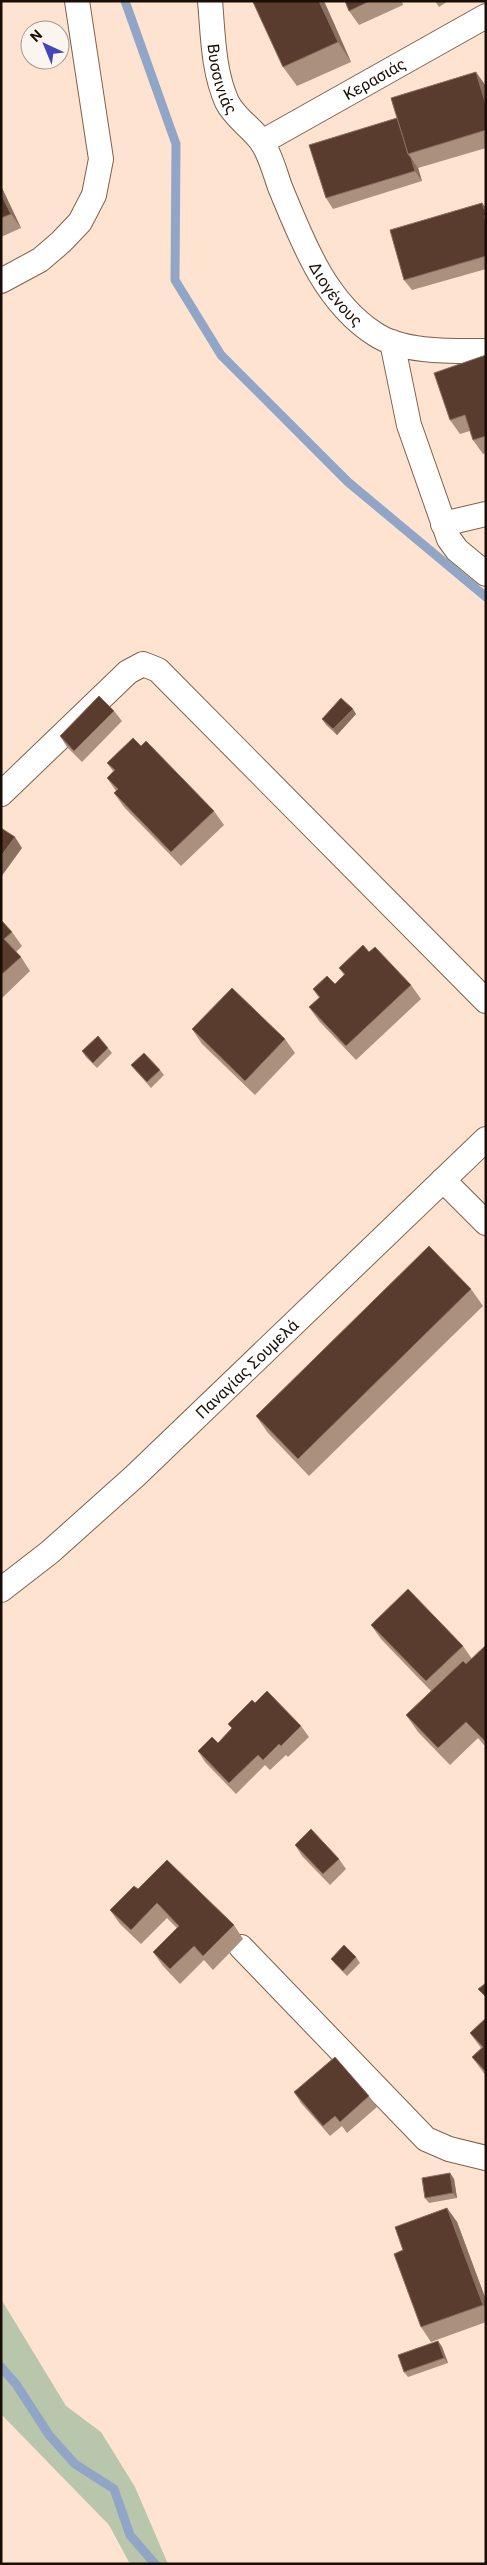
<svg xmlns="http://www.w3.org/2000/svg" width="487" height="2565" viewBox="0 0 487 2565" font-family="Roboto,sans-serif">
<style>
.green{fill:#b8c6ab}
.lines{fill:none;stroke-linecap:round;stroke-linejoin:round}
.stream{stroke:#91a5c7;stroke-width:9}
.minor-casing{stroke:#7e624c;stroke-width:26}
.minor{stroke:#fff;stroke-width:24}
.wall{fill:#ac907e}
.shaded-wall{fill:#8a6e5e}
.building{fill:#593c2d;stroke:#8a6e5e}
.labels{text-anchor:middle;stroke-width:5;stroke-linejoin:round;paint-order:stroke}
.street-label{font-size:16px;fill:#190e06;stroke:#fbf5f0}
</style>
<rect width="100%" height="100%" fill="#fee3d0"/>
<!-- green -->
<path class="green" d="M1,2299L66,2406L101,2432L135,2487L168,2564H130L109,2525L1,2414Z"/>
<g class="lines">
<!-- stream -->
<g class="stream">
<path d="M125,1L176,144L175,280L221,355L348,482L486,597"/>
<path d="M1,2367L16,2384L49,2435L75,2464L114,2489L130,2535L155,2564"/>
</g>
<!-- minor casing -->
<g class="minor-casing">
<g id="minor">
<path id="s1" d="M210,1C213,34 213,71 227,102C235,118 251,127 261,141C270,153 275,173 280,187C302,240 324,301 375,334C403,353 453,351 486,351"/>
<path id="s2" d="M262,142L486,16"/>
<path d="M1,281L40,260L61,242L80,222L94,195L101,159L77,1"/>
<path d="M392,342L409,425L449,539L457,550L486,574"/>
<path d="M443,524L486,514"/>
<path d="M1,794L128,672L143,664L158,670L486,1001"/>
<path d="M443,1180L486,1223"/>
<path id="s3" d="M1,1590L50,1552L135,1476L486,1139"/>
<path d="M241,1947L426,2139L449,2149L486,2158"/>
</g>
</g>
<!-- minor -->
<use href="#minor" class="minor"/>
</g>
<!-- wall -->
<g class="wall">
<path d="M324,1L351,62L297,86L283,67Z"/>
<path d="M345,1H402L403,5L359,25L349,11Z"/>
<path d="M435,1H448L439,7Z"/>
<path d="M486,87V148L418,168L422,181L333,209L326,198L397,118Z"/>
<path d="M1,186L21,228L1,237Z"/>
<path d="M482,203L486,208V269L412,290L404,280Z"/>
<path d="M486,355V453L483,454L473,440L470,431L460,434L450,420Z"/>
<path d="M114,711L122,721L82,762L67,747L60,736Z"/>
<path d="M356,714L337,735L326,725L322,719Z"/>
<path d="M141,746L214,811L224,825L181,866L124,807L114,793L116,791L107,778L113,771L107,763Z"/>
<path d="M1,920L12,932L22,946L16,952L21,957L30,971L1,999Z"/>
<path d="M369,952L411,985L421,999L356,1060L319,1021L309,1007L319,998L313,989L335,984L344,975L339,968Z"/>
<path d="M192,1029L285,1039L295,1053L255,1095L202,1044Z"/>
<path d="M108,1048L112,1053L97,1068L86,1057L82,1051Z"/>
<path d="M131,1065L160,1070L164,1075L151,1088L135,1070Z"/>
<path d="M471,1289L483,1306L309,1476L268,1433L256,1416Z"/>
<path d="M371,1625L463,1646L472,1659L486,1645V1747L478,1738L450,1765L418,1732L406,1715L431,1691L381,1639Z"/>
<path d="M255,1703L301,1726L309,1737L288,1757L286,1755L270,1770L265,1765L236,1794L205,1762L198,1751L218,1743L232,1729L228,1724Z"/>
<path d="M295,1845L339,1859L346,1869L330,1885L302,1856Z"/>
<path d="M138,1889L234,1925L243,1939L213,1970L204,1960L180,1984L163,1966L153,1952L177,1928L167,1918L141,1944L120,1924L110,1910Z"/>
<path d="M356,1957L360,1963L347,1976L335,1964L331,1959Z"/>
<path d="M486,2018V2076L472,2057L481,2048L470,2033Z"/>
<path d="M294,2092L369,2096L377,2107L347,2133L342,2126L330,2136L301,2103Z"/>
<path d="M450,2173L454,2179L457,2198L429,2203L425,2198Z"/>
<path d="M447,2208L457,2222L486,2300V2322L431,2342L421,2327L403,2250Z"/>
<path d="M438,2341L442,2347L448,2363L408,2377L404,2372Z"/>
</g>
<!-- shaded-wall -->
<g class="shaded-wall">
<path d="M319,1H324L351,62L338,42Z"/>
<path d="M476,72L486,86V105Z"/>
<path d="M411,158L418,168L422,181L415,171Z"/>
<path d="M1,186L21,228L11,214L1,194Z"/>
<path d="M482,203L486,208V216Z"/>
<path d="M353,709L356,714L337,735L333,729Z"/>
<path d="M15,837L22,848L1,877V856Z"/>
<path d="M450,2173L454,2179L457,2198L453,2193Z"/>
<path d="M447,2208L457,2222L486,2300V2309L483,2305Z"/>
<path d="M438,2341L442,2347L448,2363L444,2358Z"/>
</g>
<!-- building -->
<g class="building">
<path d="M255,1H319L338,42L283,67L253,2Z"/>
<path d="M345,1H370L349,11Z"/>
<path d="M476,72L486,105V130L408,154L391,98Z"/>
<path d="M397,118L408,154L411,158L415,171L326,198L309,145Z"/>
<path d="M1,194L11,214L1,218Z"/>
<path d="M482,203L486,215L484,216L486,222V256L404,280L390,230Z"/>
<path d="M486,355V436L473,440L465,415L450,420L434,373Z"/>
<path d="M99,696L114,711L74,751L60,736Z"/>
<path d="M341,698L353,709L333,729L322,719Z"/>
<path d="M133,738L141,746L146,741L214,811L171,852L114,793L118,789L107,778L115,770L107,763Z"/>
<path d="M1,828L15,837L1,856Z"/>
<path d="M1,920L12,932L4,939L21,957L1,975Z"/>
<path d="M363,945L369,952L375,947L411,985L346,1046L309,1007L320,997L313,989L327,976L335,984L345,974L339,968Z"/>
<path d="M232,988L285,1039L245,1081L192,1029Z"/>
<path d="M98,1036L108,1048L93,1063L82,1051Z"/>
<path d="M144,1053L160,1070L147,1082L131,1065Z"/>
<path d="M429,1246L471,1289L298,1459L256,1416Z"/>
<path d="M408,1589L463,1646L426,1681L371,1625Z"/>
<path d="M486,1645V1742L466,1722L438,1748L406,1715L463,1661L466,1664Z"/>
<path d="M267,1691L301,1726L281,1746L279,1744L263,1760L258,1755L229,1783L198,1751L212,1737L218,1743L232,1728L228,1724L252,1700L255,1703Z"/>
<path d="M311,1829L339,1859L323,1874L295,1845Z"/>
<path d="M167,1860L234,1925L203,1956L194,1946L170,1969L153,1952L179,1926L157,1903L131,1930L110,1910L134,1886L138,1889Z"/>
<path d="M344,1945L356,1957L343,1971L331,1959Z"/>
<path d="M486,1983V1997L478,1989Z"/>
<path d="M486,2018V2072L472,2057L483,2047L470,2033Z"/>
<path d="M335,2057L369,2096L340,2122L335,2116L323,2126L294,2092Z"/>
<path d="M450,2173L453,2193L425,2198L422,2178Z"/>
<path d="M447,2208L483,2305L421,2327L394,2254L403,2250L395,2227Z"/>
<path d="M438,2341L444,2358L404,2372L398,2355Z"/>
</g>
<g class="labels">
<!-- street labels -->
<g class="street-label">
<text dy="6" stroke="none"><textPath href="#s1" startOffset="79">Βυσσινιάς</textPath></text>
<text dy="6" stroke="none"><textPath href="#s2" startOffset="129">Κερασιάς</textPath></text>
<text dy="6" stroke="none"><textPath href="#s1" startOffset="326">Διογένους</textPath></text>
<text dy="6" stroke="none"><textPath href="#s3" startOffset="331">Παναγίας Σουμελά</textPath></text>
</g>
</g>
<!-- border -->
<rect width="487" height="2565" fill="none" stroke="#190e06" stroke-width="5"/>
<!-- north arrow -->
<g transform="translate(45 45) rotate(316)"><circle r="24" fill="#fbf5f0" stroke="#a19992"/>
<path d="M0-4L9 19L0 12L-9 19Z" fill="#4745bb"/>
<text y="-8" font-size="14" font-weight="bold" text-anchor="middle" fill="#190e06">N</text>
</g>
</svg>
